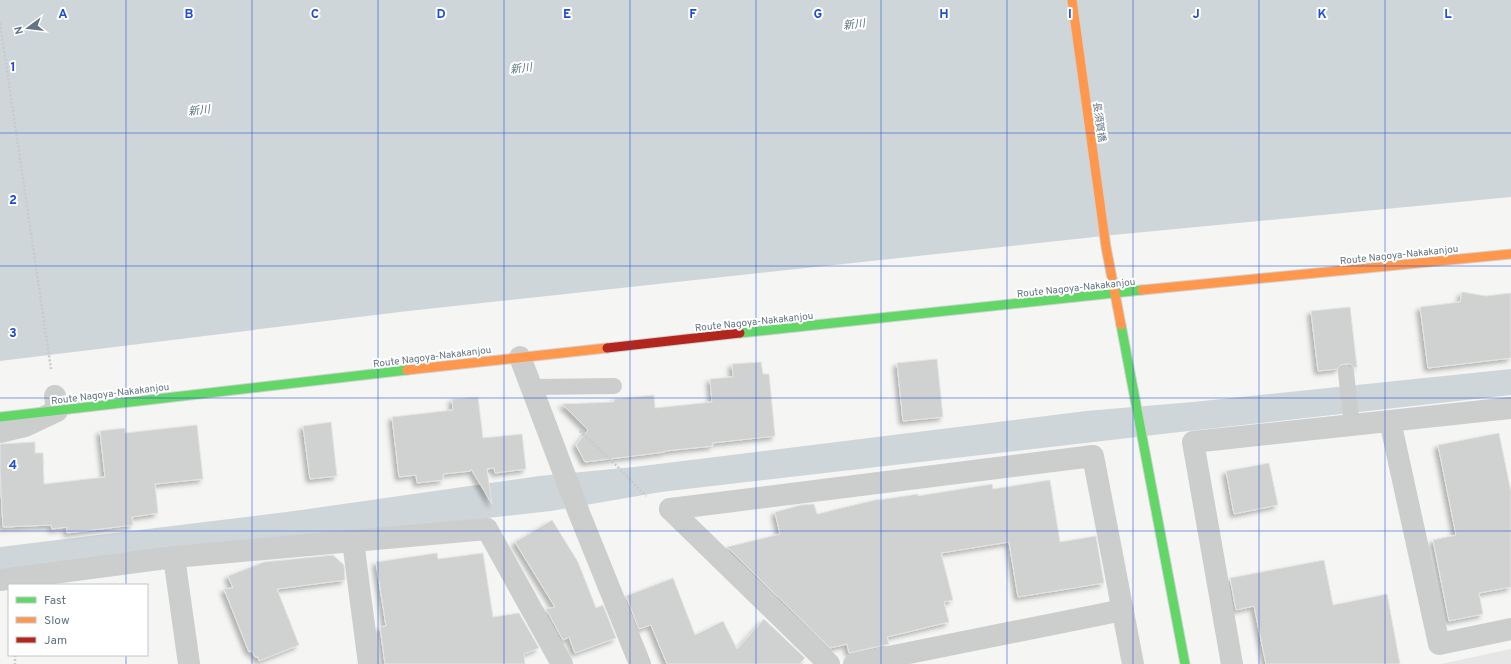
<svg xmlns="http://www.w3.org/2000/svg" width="1511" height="664" viewBox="0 0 1511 664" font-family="Overpass,'Noto Sans JP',sans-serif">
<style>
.built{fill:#e5e6e5}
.water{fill:#ced6d9}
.building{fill:#d0d1d1;stroke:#e4e4e2;filter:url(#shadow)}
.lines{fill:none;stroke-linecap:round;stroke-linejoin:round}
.fast-casing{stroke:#d0d2d3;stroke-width:11}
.slow-casing{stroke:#d0d2d3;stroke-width:11}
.jam-casing{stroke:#d0d2d3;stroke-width:11}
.path{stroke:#cacacb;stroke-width:2.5;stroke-dasharray:2 2;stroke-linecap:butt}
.lane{stroke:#cccece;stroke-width:16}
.street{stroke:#cccece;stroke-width:22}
.fast{stroke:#63d668;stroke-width:9}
.slow{stroke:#ff974d;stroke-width:9}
.jam{stroke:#b3261e;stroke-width:9}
.grid{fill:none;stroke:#1d4ed8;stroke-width:1;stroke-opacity:0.55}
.labels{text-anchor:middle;stroke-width:4;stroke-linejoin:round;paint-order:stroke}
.street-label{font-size:10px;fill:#637485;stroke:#fff}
.water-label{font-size:11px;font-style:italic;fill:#5f7782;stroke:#fff}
.grid-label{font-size:13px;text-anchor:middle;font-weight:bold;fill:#1d4ed8;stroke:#fff;stroke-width:4;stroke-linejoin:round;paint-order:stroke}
</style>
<defs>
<filter id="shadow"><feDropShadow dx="-3.5" dy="3.5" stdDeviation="2" flood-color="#0004"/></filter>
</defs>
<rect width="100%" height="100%" fill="#f5f5f3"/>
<!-- built -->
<path class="built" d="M1511,649V664H1441Z"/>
<!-- water -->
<g class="water">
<path d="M0,0H1511V197L1113,235L408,311L0,361Z"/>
<path d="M1511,369V395L1180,432L661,492L551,511L175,553L0,576V547L294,511L539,476L634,467L1086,411L1193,402Z"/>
</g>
<!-- building -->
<g class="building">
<path d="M1462,292L1486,296L1511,293V358L1428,368L1420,307L1460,302Z"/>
<path d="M1350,307L1357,367L1354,368L1350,364H1345L1341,365L1337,369L1318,371L1311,311Z"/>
<path d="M937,359L943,417L903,421L897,363Z"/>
<path d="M761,362L763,374H769L775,436L712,443L713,446L665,451V452L585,462L576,445L588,430L562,404L614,402V399L654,395L655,408L712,402L710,379L733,377L732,364Z"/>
<path d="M478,397L483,438L522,434L526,469L495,473L494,468L487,469L492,504L471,469V471L443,474V480L417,483L416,475L399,477L392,417L453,410L452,399Z"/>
<path d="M331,422L337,476L310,479L303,426Z"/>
<path d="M197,425L203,479L155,484L158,513L132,517L133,525L67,533V527L52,529L51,525L3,527L0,471V444L35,442V453H43L44,484L105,477L100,431L125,428V433Z"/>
<path d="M1499,433L1511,492V587L1479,593L1483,614L1449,621L1433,540L1456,535L1438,445Z"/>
<path d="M1269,463L1278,505L1234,514L1226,471Z"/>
<path d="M1050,480L1060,542L1096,536L1104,583L1018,597L1009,542L941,553L953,600L944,602L949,622L887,637L889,644L849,653L847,644L830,648L727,547L780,534L775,512L801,505L814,504L817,514L879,499V500L918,494V496L992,484L993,489Z"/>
<path d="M552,520L578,562L596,608L603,605L616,638L575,653L569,637L563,640L546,609L555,607L515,542Z"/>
<path d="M437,553L438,559L483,553L493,617L519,613L539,648L524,654L525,664H385L380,627L386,626L376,562Z"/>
<path d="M333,555L344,565L345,580L277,589L299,645L259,661L258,657H255L252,651L249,652L224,589L233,588L228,576L264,562Z"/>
<path d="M1324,560L1333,605L1387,594L1400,664H1266L1254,606L1236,610L1230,578Z"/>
<path d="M673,578L695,635L723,621L737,649L764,619L805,658L799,664H667L651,625L639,629L626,596Z"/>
</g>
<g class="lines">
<!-- fast casing -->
<g class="fast-casing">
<g id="fast">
<path d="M1121,325L1185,664"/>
<path d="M740,333L1142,290"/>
<path d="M0,417L407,370"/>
</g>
</g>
<!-- slow casing -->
<g class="slow-casing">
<g id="slow">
<path d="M1072,0L1106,247L1121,325"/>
<path d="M1142,290L1511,254"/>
<path d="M407,370L607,348"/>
</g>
</g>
<!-- jam casing -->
<g class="jam-casing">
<path id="jam" d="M607,348L740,333"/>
</g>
<!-- path -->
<g class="path">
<path d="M0,23L51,369"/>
<path d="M580,431L613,462L646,496"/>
<path d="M15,655V664"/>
</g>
<!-- lane -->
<g class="lane">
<path d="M1346,373L1352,425"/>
<path d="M532,387L614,386"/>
</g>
<!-- street -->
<g class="street">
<path d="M520,357L579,513L640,664"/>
<path d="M1390,421L1439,644L1511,629"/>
<path d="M0,432L25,426L57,411L55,396"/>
<path d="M670,509L1093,456L1133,664"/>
<path d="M670,509L829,664"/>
<path d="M353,541L369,664"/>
<path d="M174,557L189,664"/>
<path d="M0,580L174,557L487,529L562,664"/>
<path d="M854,664L1123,610"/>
<path d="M1232,664L1193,442L1511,408"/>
</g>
<!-- fast -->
<use href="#fast" class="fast"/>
<!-- slow -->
<use href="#slow" class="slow"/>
<!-- jam -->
<use href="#jam" class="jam"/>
</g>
<!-- grid -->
<path class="grid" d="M126,0V585M252,0V664M378,0V664M504,0V664M630,0V664M756,0V664M881,0V664M1007,0V664M1133,0V664M1259,0V664M1385,0V664M0,133H1511M0,266H1511M0,398H1511M0,531H1511M126,655V664"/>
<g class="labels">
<!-- street labels -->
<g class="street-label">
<text transform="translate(1100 122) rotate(82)" y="4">長須賀橋</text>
<text transform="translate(1399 254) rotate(-6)" y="4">Route Nagoya-Nakakanjou</text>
<text transform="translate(1076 287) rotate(-6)" y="4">Route Nagoya-Nakakanjou</text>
<text transform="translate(754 321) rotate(-6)" y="4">Route Nagoya-Nakakanjou</text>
<text transform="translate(432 356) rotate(-7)" y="4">Route Nagoya-Nakakanjou</text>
<text transform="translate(110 393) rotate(-7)" y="4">Route Nagoya-Nakakanjou</text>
</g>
<!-- water labels -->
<g class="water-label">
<text transform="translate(854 24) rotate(-7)" y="4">新川</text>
<text transform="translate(521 68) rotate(-7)" y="4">新川</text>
<text transform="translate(199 110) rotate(-7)" y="4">新川</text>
</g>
</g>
<g class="grid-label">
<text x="63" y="18">A</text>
<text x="189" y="18">B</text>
<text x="315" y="18">C</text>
<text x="441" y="18">D</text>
<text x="567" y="18">E</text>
<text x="693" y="18">F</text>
<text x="818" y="18">G</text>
<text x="944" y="18">H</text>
<text x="1070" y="18">I</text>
<text x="1196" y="18">J</text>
<text x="1322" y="18">K</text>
<text x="1448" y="18">L</text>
<text x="13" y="71">1</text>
<text x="13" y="204">2</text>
<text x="13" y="337">3</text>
<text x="13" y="469">4</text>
</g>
<!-- legend -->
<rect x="8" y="584" width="140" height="72" fill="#ffffff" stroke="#c1c7ce"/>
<rect x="16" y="597" width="20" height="6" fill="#63d668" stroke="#c1c7ce"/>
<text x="44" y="604" font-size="12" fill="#637485">Fast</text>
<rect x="16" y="617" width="20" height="6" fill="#ff974d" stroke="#c1c7ce"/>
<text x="44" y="624" font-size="12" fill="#637485">Slow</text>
<rect x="16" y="637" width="20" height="6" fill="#b3261e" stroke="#c1c7ce"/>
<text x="44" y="644" font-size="12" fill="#637485">Jam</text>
<!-- north arrow -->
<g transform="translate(28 28) rotate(255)" stroke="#ffffff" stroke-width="3" paint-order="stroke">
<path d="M0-3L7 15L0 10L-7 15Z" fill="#637485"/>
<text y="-6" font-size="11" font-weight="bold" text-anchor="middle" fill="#637485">N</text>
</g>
</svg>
